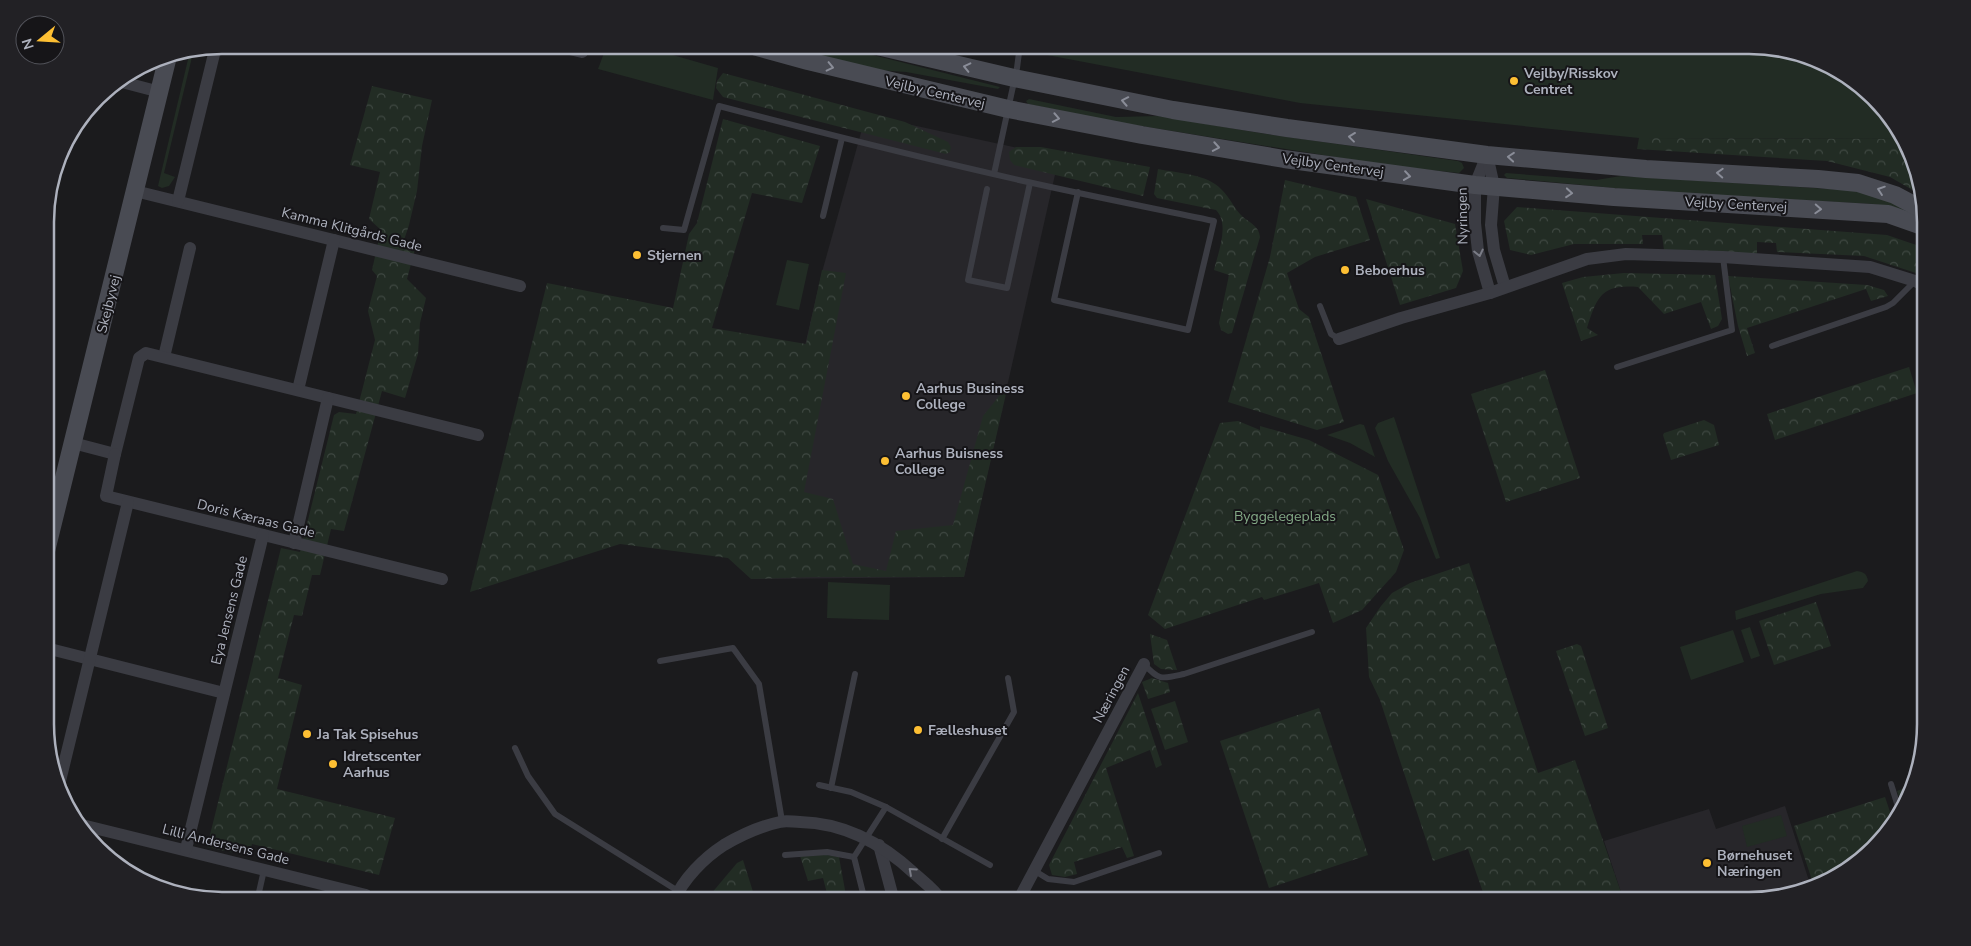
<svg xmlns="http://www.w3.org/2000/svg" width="1971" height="946" viewBox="0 0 1971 946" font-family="'Nunito Sans',sans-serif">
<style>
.built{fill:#27262a}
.grass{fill:#222c24}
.forest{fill:url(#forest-crowns)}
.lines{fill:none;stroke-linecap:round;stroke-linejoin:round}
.lane{stroke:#3b3c43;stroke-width:6}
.street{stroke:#3b3c43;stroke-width:12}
.secondary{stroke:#494b53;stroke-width:18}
.oneway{stroke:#8a8d98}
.oneway2{stroke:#7a7c86}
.poi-dot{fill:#fdbf33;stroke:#161518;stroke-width:2}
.labels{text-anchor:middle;stroke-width:4;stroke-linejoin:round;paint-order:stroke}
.poi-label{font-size:14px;font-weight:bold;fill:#adb1bd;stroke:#161518;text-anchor:start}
.street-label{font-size:14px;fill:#adb1bd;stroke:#161518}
.park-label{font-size:14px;fill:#83a986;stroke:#161518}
.rim{fill:none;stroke:#adb1bd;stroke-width:2.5}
</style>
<defs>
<pattern id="forest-crowns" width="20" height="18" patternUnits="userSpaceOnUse" patternTransform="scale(1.25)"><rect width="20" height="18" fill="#222c24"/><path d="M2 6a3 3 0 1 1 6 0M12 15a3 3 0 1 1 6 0" fill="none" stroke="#3f4842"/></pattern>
</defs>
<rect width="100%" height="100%" fill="#1b1b1d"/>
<!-- built -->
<g class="built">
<path d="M866,115L1059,157L964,577L751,579L822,272Z"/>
<path d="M1785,806L1810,884L1761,901H1624L1604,841L1709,809L1716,829Z"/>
</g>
<!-- grass -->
<g class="grass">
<path d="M607,45H638L718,68L713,100L598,69Z"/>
<path d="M778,45H833L1000,87L998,89L906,72L877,70Z"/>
<path d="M1024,45H1750L1817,59L1890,114L1900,139L1639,138L1300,103L1047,55Z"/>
<path d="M206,48V56L193,53L164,173L175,177L169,186L162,188L158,186L190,51Z"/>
<path d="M1029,99L1116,117L1159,116L1260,133L1458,161L1462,163L1464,168L1459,173L1391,166L1110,121L1028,104L1026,101Z"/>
<path d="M1506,173L1596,180L1621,176L1847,190L1871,194L1921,215L1873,204L1656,192L1507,178L1504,175Z"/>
<path d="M787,260L809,264L799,310L776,305Z"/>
<path d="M1394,417L1440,558L1436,559L1420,518L1388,461L1375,428L1378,423Z"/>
<path d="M1360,424L1364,425L1375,457L1350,443L1327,435Z"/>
<path d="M1857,571C1864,572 1867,574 1868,581L1863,588L1821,594L1736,620L1735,611Z"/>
<path d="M828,582L890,585L889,620L827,618Z"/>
<path d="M1750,627L1760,656L1751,659L1741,630Z"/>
<path d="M1733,630L1744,662L1691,680L1680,647Z"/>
<path d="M1781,815L1787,836L1747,847L1742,826Z"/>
</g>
<!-- forest -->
<g class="forest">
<path d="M723,73L905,122L948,142L951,147L950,152L946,154L723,97L716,88L717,81Z"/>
<path d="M372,86L432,100L422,146L417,191L409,225L402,246L415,249L407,279L426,298L420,323L418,354L405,398L382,391L344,531L331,529L320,575H312L302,616L294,615L278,678L302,685L277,789L395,818L379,875L252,844L249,856L207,847L281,548L300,552L334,415L339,412L356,414L375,340L368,311L377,276L372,270L381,230L369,219L380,172L350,165Z"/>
<path d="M723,119L820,146L802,203L752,193L712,328L806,344L822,270L846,273L804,492L833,499L853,564L886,571L896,531L953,525L983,416L1008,385L964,577H813L751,579L728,558L620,544L470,592L547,283L673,308L689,234L697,223Z"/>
<path d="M1639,138L1900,139L1923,196L1890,177L1827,161L1637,149Z"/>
<path d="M1016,147H1041L1150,167L1143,196L1014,165L1010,160L1009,152Z"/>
<path d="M1158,169C1178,173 1207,174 1221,189C1230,197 1234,209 1243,217C1250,223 1259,226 1260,237L1232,333L1228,334L1221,330L1219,323L1229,275L1214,270C1218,253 1230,224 1216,210L1157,198L1154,194Z"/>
<path d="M1285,180L1356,197L1370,240L1315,257L1287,273L1299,309L1309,317L1344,422L1317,430L1228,402L1270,257Z"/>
<path d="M1366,199L1455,224L1463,271L1456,288L1400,305Z"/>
<path d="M1517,207L1887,235L1925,248V276L1864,256L1777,252L1776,243L1757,242V254L1664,250L1662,235H1642L1643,244H1574L1531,255L1510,250L1504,221Z"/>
<path d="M1624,273L1715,275L1722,319L1718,326L1711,329L1701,302L1664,314L1638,287C1601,284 1597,297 1587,328L1598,335L1581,341L1562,283L1583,277Z"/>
<path d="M1728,276L1867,285L1884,290L1888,296L1871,301L1866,289L1747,328L1755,353L1747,356L1738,326Z"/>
<path d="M1909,367L1917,393L1775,440L1767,414Z"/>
<path d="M1545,370L1580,478L1506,502L1471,394Z"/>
<path d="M1704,420L1714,425L1719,445L1671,460L1663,435L1664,433Z"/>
<path d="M1238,421L1260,430V426L1309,440L1378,475L1404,550L1396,572L1362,610L1333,623L1319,583L1264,600L1262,597L1165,629L1148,615L1220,423Z"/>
<path d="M1469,563L1538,773L1575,760L1624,901H1486L1468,849L1433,861L1380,700L1369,677L1366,628L1381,606L1392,593L1410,583Z"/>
<path d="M1816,602L1831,646L1774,665L1759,621Z"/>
<path d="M1150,634L1167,640L1177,670L1161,669L1154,664Z"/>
<path d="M1577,644L1581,646L1608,728L1585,736L1556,651Z"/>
<path d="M1152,678L1168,683L1170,692L1148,699L1142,682Z"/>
<path d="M1138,693L1162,765L1156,768L1150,750L1106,768L1134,856L1127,858L1122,847L1074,862L1077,874L1065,877L1052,875L1049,865Z"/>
<path d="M1175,701L1188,742L1165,750L1151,709Z"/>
<path d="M1319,708L1368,855L1269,888L1220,741Z"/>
<path d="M1914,784L1912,792L1903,808L1897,791Z"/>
<path d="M1885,797L1894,824L1889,832L1848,871L1813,883L1794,826Z"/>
<path d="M821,854L839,857L847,901H829L823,878L808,881L800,856Z"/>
<path d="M743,860L754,895L738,901H705L737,863Z"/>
</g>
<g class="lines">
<!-- lane -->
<g class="lane">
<path d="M994,174L1017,68L1020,45"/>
<path d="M987,189L968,280L1007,288L1030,183"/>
<path d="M823,216L842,138"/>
<path d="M663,228L684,230L719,106C822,133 925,159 1028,182C1090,196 1152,208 1214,221L1188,330L1054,300L1078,192"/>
<path d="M1320,306L1331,334L1339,339"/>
<path d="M1772,346L1886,307L1893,303L1915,281"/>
<path d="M1617,367L1732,330L1723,257"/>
<path d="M660,661L733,648L759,684L782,821"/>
<path d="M1144,664C1159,681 1162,679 1184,674L1312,632"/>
<path d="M515,748L528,776L555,814L678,891"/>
<path d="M1891,784L1900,813"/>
<path d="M819,785L851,792L886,807L990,865"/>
<path d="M831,788L855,674"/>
<path d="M942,839L1014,712L1008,678"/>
<path d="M785,855L827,852L854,857"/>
<path d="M1035,871L1048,879L1074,882L1159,853"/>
<path d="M257,901L264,870"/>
<path d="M865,901L854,857L886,807"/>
</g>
<!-- street -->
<g class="street">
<path d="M553,45L582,52"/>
<path d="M118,81L160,92"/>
<path d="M1487,155L1475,185V223L1478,251L1490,293"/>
<path d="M1487,155L1494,186L1491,225L1494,250L1505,287"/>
<path d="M135,191L520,286"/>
<path d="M178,201L216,46"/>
<path d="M1339,339L1401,318L1490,293L1587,259L1626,254L1723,257L1870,267L1915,281L1925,286"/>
<path d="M164,357L190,248"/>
<path d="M298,390L334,240"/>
<path d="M73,443L115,454L139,358L146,353L478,435"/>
<path d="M115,454L106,496L442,579"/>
<path d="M294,543L328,398"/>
<path d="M46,648L224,693"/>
<path d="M60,781L128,502"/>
<path d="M78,824L366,895"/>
<path d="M879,845L894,901"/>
<path d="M186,849L263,535"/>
<path d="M674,901C683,879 704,858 724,845C741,835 761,826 780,822C786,820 793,822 800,822C844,823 883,844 915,874C924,882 935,890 942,901"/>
<path d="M1018,901L1144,664"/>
</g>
<!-- secondary -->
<g class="secondary">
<path d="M750,45L808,61L1008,109L1142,135L1284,159L1475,185L1614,197L1888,214L1925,227"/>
<path d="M873,45L1014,78L1173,110L1287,128L1487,155L1646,169L1818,179L1858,183L1895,195L1925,211"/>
<path d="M46,551L168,56"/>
</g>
</g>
<!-- one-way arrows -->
<defs><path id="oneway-chevron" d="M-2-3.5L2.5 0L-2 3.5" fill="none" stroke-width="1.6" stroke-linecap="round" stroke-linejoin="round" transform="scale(1.25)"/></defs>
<g class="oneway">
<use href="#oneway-chevron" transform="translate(830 67) rotate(13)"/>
<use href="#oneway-chevron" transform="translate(967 67) rotate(-167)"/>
<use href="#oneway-chevron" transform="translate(1125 101) rotate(-169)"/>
<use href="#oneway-chevron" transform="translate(1056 118) rotate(11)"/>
<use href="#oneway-chevron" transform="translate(1352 137) rotate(-173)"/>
<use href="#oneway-chevron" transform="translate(1216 147) rotate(10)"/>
<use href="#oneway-chevron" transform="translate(1511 157) rotate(-175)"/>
<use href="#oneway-chevron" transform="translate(1720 173) rotate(-177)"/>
<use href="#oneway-chevron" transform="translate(1407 176) rotate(8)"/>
<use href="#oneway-chevron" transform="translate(1881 190) rotate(-161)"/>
<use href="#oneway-chevron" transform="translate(1569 193) rotate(5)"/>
<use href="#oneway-chevron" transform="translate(1818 209) rotate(3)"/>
</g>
<g class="oneway2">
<use href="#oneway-chevron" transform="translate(1479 253) rotate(77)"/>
<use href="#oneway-chevron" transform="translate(912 871) rotate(-138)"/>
</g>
<!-- markers -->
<g class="poi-dot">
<circle cx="1514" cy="81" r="5"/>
<circle cx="637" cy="255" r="5"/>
<circle cx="1345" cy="270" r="5"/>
<circle cx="906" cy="396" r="5"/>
<circle cx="885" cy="461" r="5"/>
<circle cx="918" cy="730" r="5"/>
<circle cx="307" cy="734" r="5"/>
<circle cx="333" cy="764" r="5"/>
<circle cx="1707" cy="863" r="5"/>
</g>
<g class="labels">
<!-- poi labels -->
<g class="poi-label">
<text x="1524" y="78">Vejlby/Risskov<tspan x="1524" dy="16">Centret</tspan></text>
<text x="647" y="260">Stjernen</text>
<text x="1355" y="275">Beboerhus</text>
<text x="916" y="393">Aarhus Business<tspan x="916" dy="16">College</tspan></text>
<text x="895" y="458">Aarhus Buisness<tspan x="895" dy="16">College</tspan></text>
<text x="928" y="735">Fælleshuset</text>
<text x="317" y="739">Ja Tak Spisehus</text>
<text x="343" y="761">Idretscenter<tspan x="343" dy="16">Aarhus</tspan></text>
<text x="1717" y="860">Børnehuset<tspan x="1717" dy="16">Næringen</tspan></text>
</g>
<!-- street labels -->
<g class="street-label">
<text transform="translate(935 92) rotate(13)" y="5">Vejlby Centervej</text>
<text transform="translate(1333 165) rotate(8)" y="5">Vejlby Centervej</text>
<text transform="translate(1736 204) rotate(3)" y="5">Vejlby Centervej</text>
<text transform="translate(1462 216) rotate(-91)" y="5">Nyringen</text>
<text transform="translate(352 229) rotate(14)" y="5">Kamma Klitgårds Gade</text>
<text transform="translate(108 304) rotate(-76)" y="5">Skejbyvej</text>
<text transform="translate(256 518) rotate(14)" y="5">Doris Kæraas Gade</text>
<text transform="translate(229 610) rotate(-76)" y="5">Eya Jensens Gade</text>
<text transform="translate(1111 694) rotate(-62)" y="5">Næringen</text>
<text transform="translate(226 844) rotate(14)" y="5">Lilli Andersens Gade</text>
</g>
<!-- park labels -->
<g class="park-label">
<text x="1285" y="521">Byggelegeplads</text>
</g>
</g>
<!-- crop -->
<path d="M0 0H1971V946H0ZM222 54H1749A168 168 0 0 1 1917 222V724A168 168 0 0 1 1749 892H222A168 168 0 0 1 54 724V222A168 168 0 0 1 222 54Z" fill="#222125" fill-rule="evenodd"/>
<path class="rim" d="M222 54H1749A168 168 0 0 1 1917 222V724A168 168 0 0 1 1749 892H222A168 168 0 0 1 54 724V222A168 168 0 0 1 222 54Z"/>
<!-- north arrow -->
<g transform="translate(40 40) rotate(252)"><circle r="24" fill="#161518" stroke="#52535a"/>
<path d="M0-4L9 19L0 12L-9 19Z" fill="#fdbf33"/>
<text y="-8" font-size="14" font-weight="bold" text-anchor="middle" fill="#adb1bd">N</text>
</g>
</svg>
